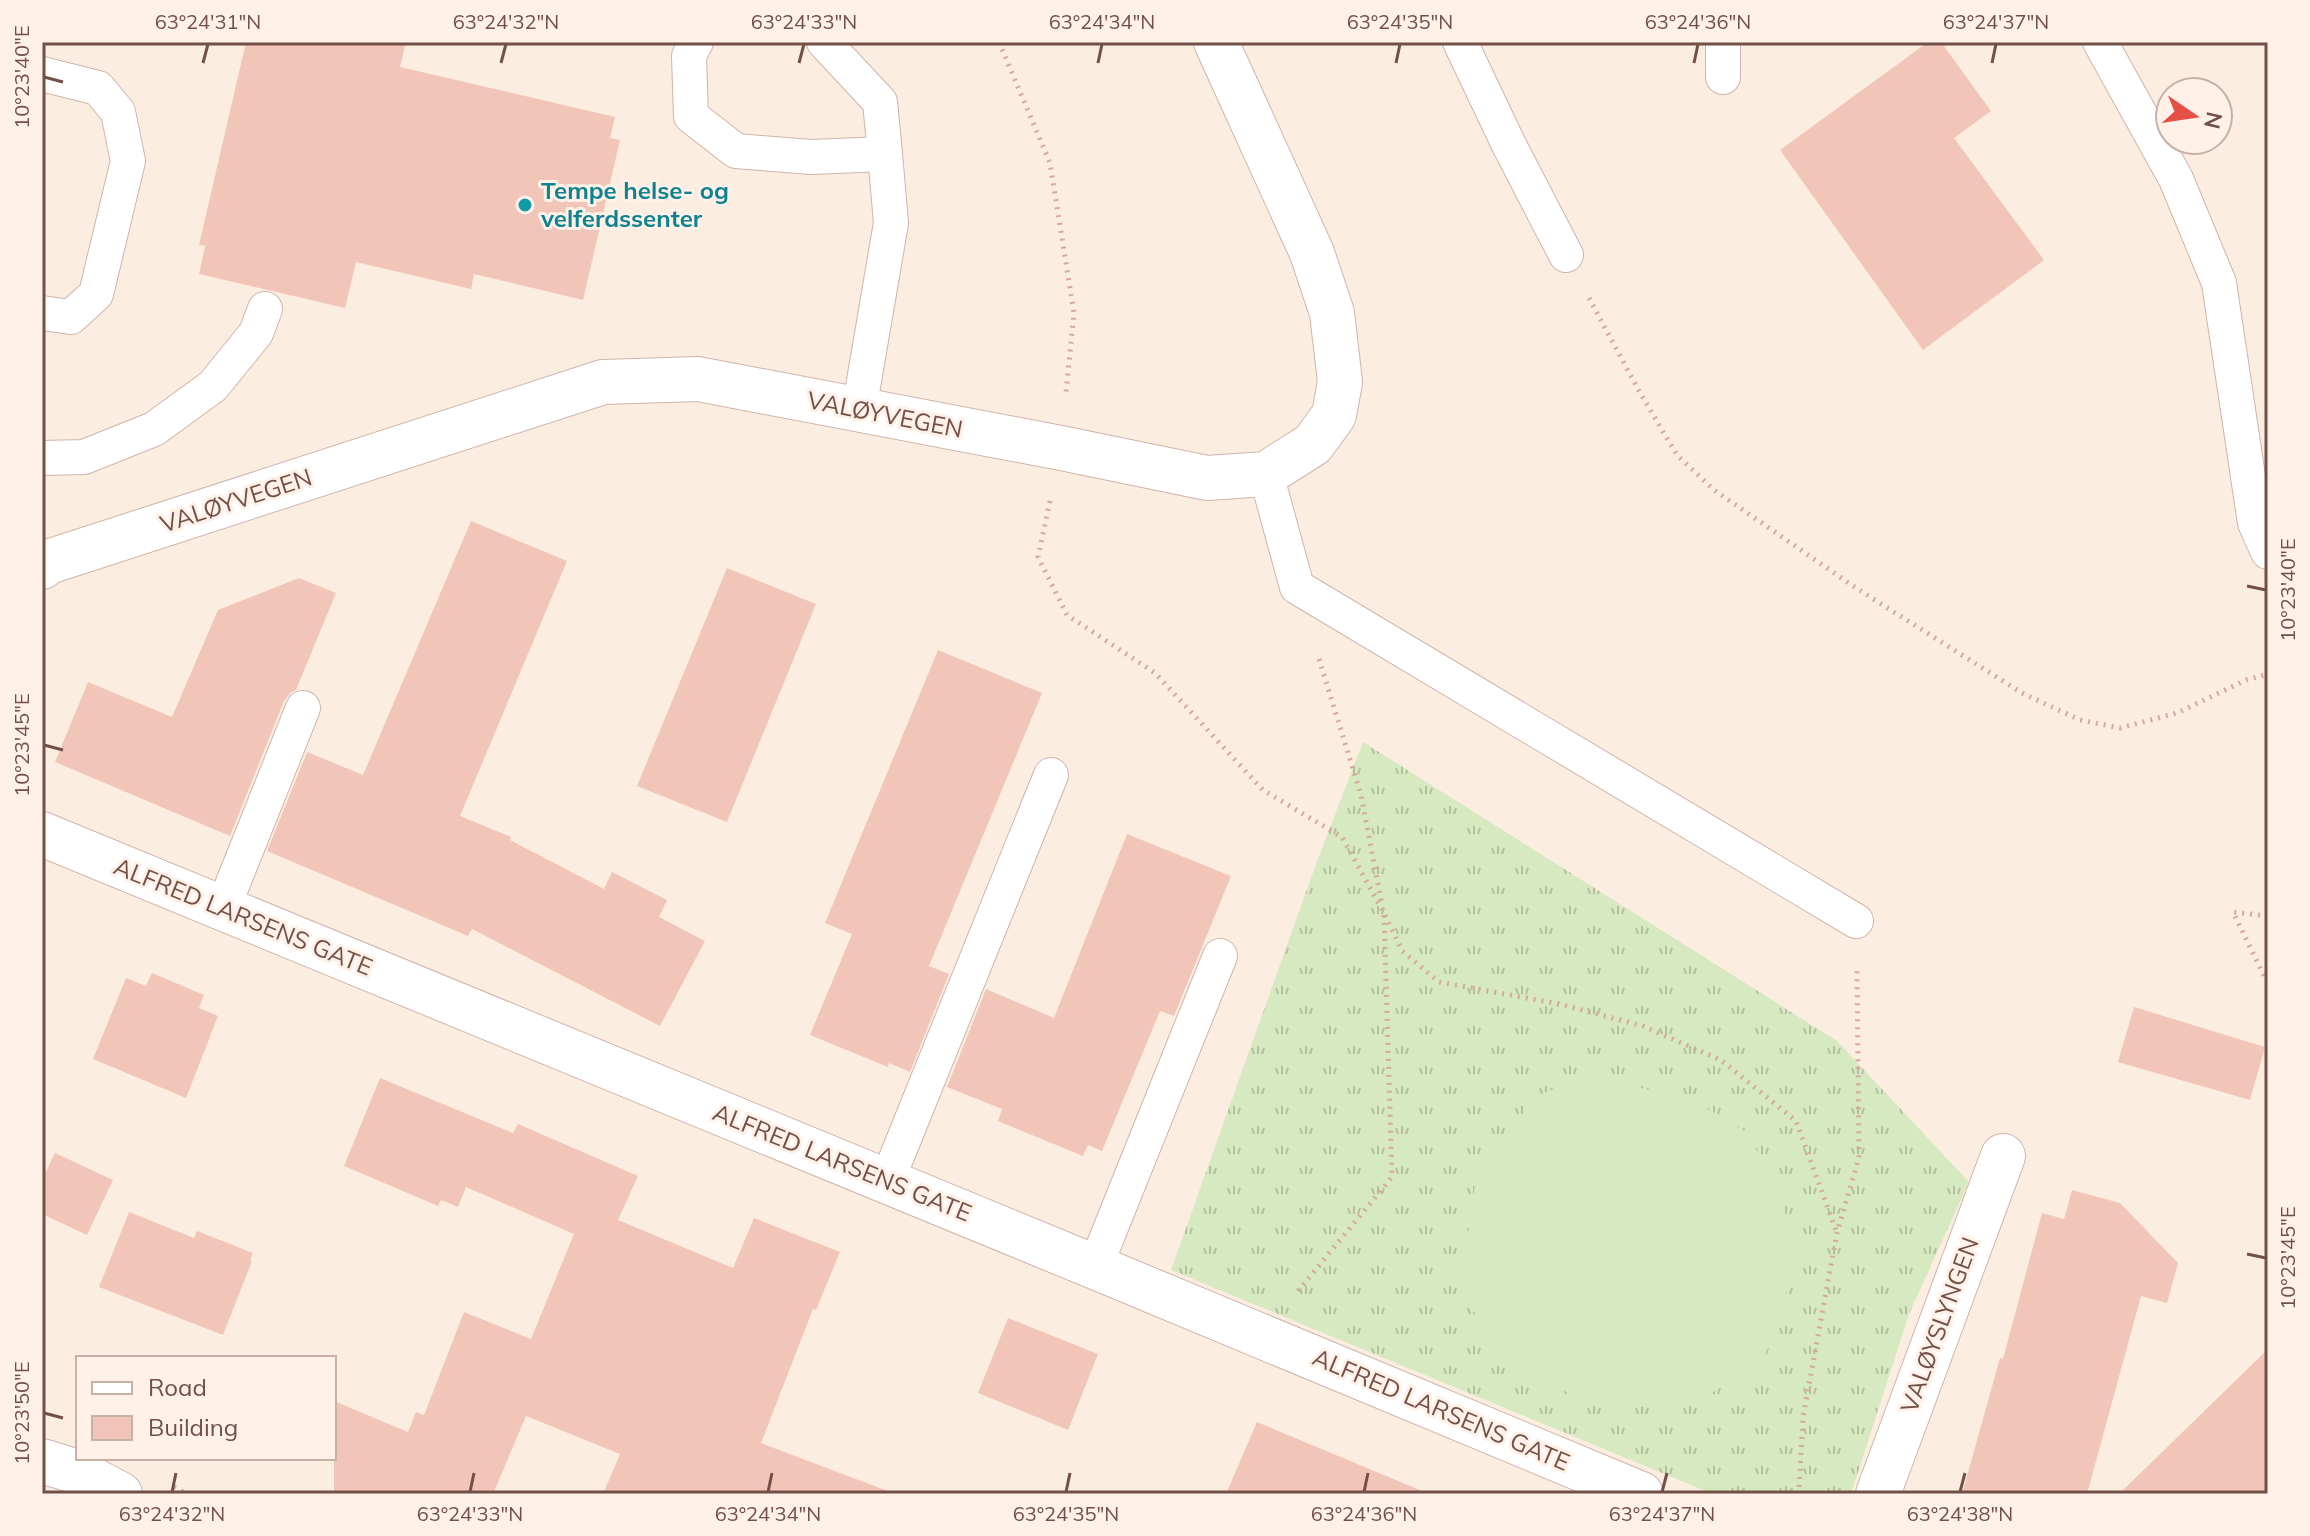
<svg xmlns="http://www.w3.org/2000/svg" width="2310" height="1536" viewBox="0 0 2310 1536" font-family="Mulish,sans-serif">
<style>
.grass{fill:url(#grass-tufts)}
.pitch{fill:#d7e9c0}
.building{fill:#f1c6b9}
.lines{fill:none;stroke-linecap:round;stroke-linejoin:round}
.service-casing{stroke:#cfb5ab;stroke-width:36}
.minor-casing{stroke:#cfb5ab;stroke-width:46}
.path{stroke:#d5a99c;stroke-width:5;stroke-dasharray:2 6;stroke-linecap:butt}
.service{stroke:#fff;stroke-width:34}
.minor{stroke:#fff;stroke-width:44}
.ticks{fill:none;stroke:#725048;stroke-width:3}
.culture-dot{fill:#0f9aa8;stroke:#fff1e7;stroke-width:3}
.labels{text-anchor:middle;stroke-width:6;stroke-linejoin:round;paint-order:stroke}
.culture-label{font-size:24px;font-weight:bold;fill:#0d838f;stroke:#fff1e7;text-anchor:start}
.street-label{font-size:24px;fill:#725048;stroke:#fff1e7}
.neatline{fill:none;stroke:#725048;stroke-width:3}
.ticks-label{font-size:20px;text-anchor:middle;fill:#725048}
</style>
<defs>
<pattern id="grass-tufts" width="24" height="20" patternUnits="userSpaceOnUse" patternTransform="scale(2)"><rect width="24" height="20" fill="#d7e9c0"/><path d="M3 7l-1-3M5 7V3M7 7l1-3M15 17l-1-3M17 17v-4M19 17l1-3" fill="none" stroke="#b3bf9e"/></pattern>
</defs>
<rect width="100%" height="100%" fill="#fcede1"/>
<!-- grass -->
<path class="grass" d="M1363,742L1837,1041L1969,1182L1909,1314L1851,1494H1713L1171,1270L1316,864Z"/>
<!-- pitch -->
<path class="pitch" d="M1573,1081L1623,1085L1686,1096L1745,1131L1778,1184L1795,1252L1781,1319L1761,1364L1706,1396L1645,1407L1589,1403L1526,1372L1472,1310L1465,1258L1475,1184L1503,1136L1537,1096Z"/>
<!-- building -->
<g class="building">
<path d="M246,42H406L400,67L615,117L610,138L620,140L583,300L474,274L471,289L356,262L345,308L199,274L205,246L199,245Z"/>
<path d="M1928,42H1941L1991,111L1954,138L2044,260L1923,350L1780,150Z"/>
<path d="M471,521L567,561L460,816L511,837L510,840L604,889L612,872L667,900L659,917L705,941L660,1026L472,929L468,936L267,851L307,752L363,775Z"/>
<path d="M727,568L816,604L727,822L637,786Z"/>
<path d="M299,578L336,593L296,690L290,693L284,701L230,836L55,762L88,682L172,717L218,610Z"/>
<path d="M938,650L1042,693L929,966L949,974L910,1072L889,1063L888,1067L810,1035L852,934L825,923Z"/>
<path d="M1127,834L1231,876L1174,1016L1160,1011L1102,1151L1088,1145L1083,1156L998,1121L1002,1109L947,1087L986,989L1054,1018Z"/>
<path d="M152,973L204,995L199,1008L218,1016L186,1098L93,1059L126,978L146,986Z"/>
<path d="M2134,1007L2265,1047L2250,1100L2118,1062Z"/>
<path d="M380,1078L513,1133L518,1124L638,1176L618,1220L733,1268L754,1218L840,1252L816,1310L813,1309L761,1443L885,1490L884,1494H603L620,1454L526,1416L493,1494H334V1401L408,1432L416,1412L424,1415L464,1312L531,1339L574,1234L466,1187L458,1207L441,1200L438,1206L344,1166Z"/>
<path d="M55,1153L113,1180L87,1235L42,1214V1180Z"/>
<path d="M2072,1190L2120,1203L2178,1263L2167,1303L2141,1296L2087,1494H1962L2000,1358L2003,1359L2042,1213L2064,1219Z"/>
<path d="M129,1212L194,1238L197,1231L253,1253L250,1260L252,1261L223,1335L99,1287Z"/>
<path d="M1008,1318L1098,1354L1068,1430L978,1393Z"/>
<path d="M2268,1349V1494H2119Z"/>
<path d="M1257,1422L1427,1493V1494H1226Z"/>
</g>
<g class="lines">
<!-- service casing -->
<g class="service-casing">
<g id="service">
<path d="M696,42L689,56L691,116L736,151L811,157L885,154"/>
<path d="M824,42L880,102L885,154L891,223L859,410"/>
<path d="M1460,42L1509,145L1566,255"/>
<path d="M2100,42L2176,179L2219,283L2255,523L2268,552"/>
<path d="M42,74L98,88L118,112L128,161L96,294L71,317L42,313"/>
<path d="M1723,77V42"/>
<path d="M42,458L84,457L154,429L213,386L256,333L265,309"/>
<path d="M1266,474L1297,587L1856,921"/>
<path d="M223,908L303,708"/>
<path d="M887,1181L1051,775"/>
<path d="M1095,1267L1220,956"/>
</g>
</g>
<!-- minor casing -->
<g class="minor-casing">
<g id="minor">
<path d="M42,567L48,562L603,382L698,379L1061,448L1207,478L1266,474L1313,444L1334,415L1340,382L1332,313L1312,253L1216,42"/>
<path d="M42,834L1095,1267L1641,1494"/>
<path d="M42,1461L78,1472L120,1494"/>
<path d="M1878,1494L2003,1156"/>
</g>
</g>
<!-- path -->
<g class="path">
<path d="M999,42L1050,163L1074,313L1066,392"/>
<path d="M1589,298L1639,391L1677,455L1714,490L1856,588L2022,693L2080,720L2120,728L2177,713L2246,680L2268,674"/>
<path d="M1050,501L1038,557L1067,615L1155,673L1263,790L1342,837L1384,913L1402,951L1439,982L1559,1004L1643,1026L1721,1060L1796,1121L1837,1233"/>
<path d="M1319,659L1361,795L1382,905"/>
<path d="M2268,916L2233,912L2268,984"/>
<path d="M1298,1291L1392,1177L1384,915"/>
<path d="M174,1487L187,1494"/>
<path d="M1802,1494L1799,1489L1803,1417L1837,1233L1859,1157L1857,970"/>
</g>
<!-- service -->
<use href="#service" class="service"/>
<!-- minor -->
<use href="#minor" class="minor"/>
</g>
<!-- ticks -->
<path class="ticks" d="M203,63L208,44M501,63L506,44M799,63L804,44M1098,63L1102,44M1396,63L1400,44M1694,63L1698,44M1992,63L1996,44M44,77L63,82M2247,586L2266,590M44,745L63,750M2247,1254L2266,1258M44,1413L63,1418M172,1492L176,1473M470,1492L474,1473M768,1492L772,1473M1066,1492L1070,1473M1364,1492L1368,1473M1662,1492L1667,1473M1960,1492L1965,1473"/>
<!-- markers -->
<circle class="culture-dot" cx="525" cy="205" r="8"/>
<g class="labels">
<!-- culture labels -->
<g class="culture-label">
<text x="541" y="199">Tempe helse- og<tspan x="541" dy="28">velferdssenter</tspan></text>
</g>
<!-- street labels -->
<g class="street-label">
<text transform="translate(885 415) rotate(11)" y="8">VALØYVEGEN</text>
<text transform="translate(236 501) rotate(-18)" y="8">VALØYVEGEN</text>
<text transform="translate(243 917) rotate(22)" y="8">ALFRED LARSENS GATE</text>
<text transform="translate(842 1163) rotate(22)" y="8">ALFRED LARSENS GATE</text>
<text transform="translate(1940 1325) rotate(-70)" y="8">VALØYSLYNGEN</text>
<text transform="translate(1441 1410) rotate(23)" y="8">ALFRED LARSENS GATE</text>
</g>
</g>
<!-- border -->
<rect width="2310" height="1536" fill="none" stroke="#fff1e7" stroke-width="88"/>
<!-- legend -->
<rect x="76" y="1356" width="260" height="104" fill="#fff1e7" stroke="#c7b1a7" stroke-width="2"/>
<rect x="92" y="1382" width="40" height="12" fill="#ffffff" stroke="#c7b1a7" stroke-width="2"/>
<text x="148" y="1396" font-size="24" fill="#725048">Road</text>
<rect x="92" y="1416" width="40" height="24" fill="#f1c6b9" stroke="#c7b1a7" stroke-width="2"/>
<text x="148" y="1436" font-size="24" fill="#725048">Building</text>
<!-- north arrow -->
<g transform="translate(2194 116) rotate(103)"><circle r="38" fill="#fff1e7" stroke="#c7b1a7" stroke-width="2"/>
<path d="M0-6L14 30L0 20L-14 30Z" fill="#e54f46"/>
<text y="-12" font-size="22" font-weight="bold" text-anchor="middle" fill="#725048">N</text>
</g>
<rect x="44" y="44" width="2222" height="1448" class="neatline"/>
<g class="ticks-label">
<text x="208" y="29">63°24'31"N</text>
<text x="506" y="29">63°24'32"N</text>
<text x="804" y="29">63°24'33"N</text>
<text x="1102" y="29">63°24'34"N</text>
<text x="1400" y="29">63°24'35"N</text>
<text x="1698" y="29">63°24'36"N</text>
<text x="1996" y="29">63°24'37"N</text>
<text transform="translate(22 77) rotate(-90)" y="7">10°23'40"E</text>
<text transform="translate(2288 590) rotate(-90)" y="7">10°23'40"E</text>
<text transform="translate(22 745) rotate(-90)" y="7">10°23'45"E</text>
<text transform="translate(2288 1258) rotate(-90)" y="7">10°23'45"E</text>
<text transform="translate(22 1413) rotate(-90)" y="7">10°23'50"E</text>
<text x="172" y="1521">63°24'32"N</text>
<text x="470" y="1521">63°24'33"N</text>
<text x="768" y="1521">63°24'34"N</text>
<text x="1066" y="1521">63°24'35"N</text>
<text x="1364" y="1521">63°24'36"N</text>
<text x="1662" y="1521">63°24'37"N</text>
<text x="1960" y="1521">63°24'38"N</text>
</g>
</svg>
